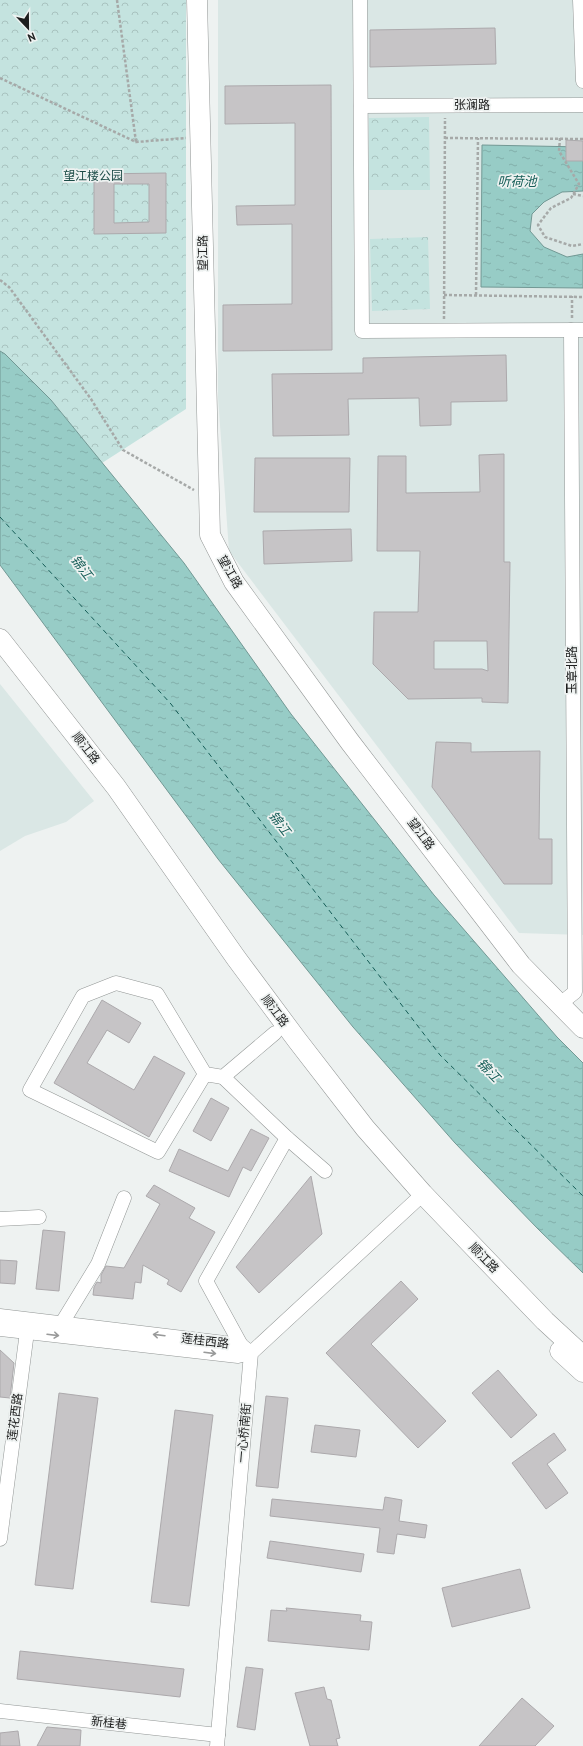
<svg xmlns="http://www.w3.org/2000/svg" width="583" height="1746" viewBox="0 0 583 1746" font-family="'PT Sans','Noto Sans SC',sans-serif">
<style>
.built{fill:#dae7e5}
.park{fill:url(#park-crowns)}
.water{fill:url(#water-ripples);stroke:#729894}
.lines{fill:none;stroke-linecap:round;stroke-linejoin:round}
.ferry{stroke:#155d57;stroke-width:1;stroke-dasharray:5 4;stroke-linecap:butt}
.building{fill:#c6c4c6;stroke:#aca9ac;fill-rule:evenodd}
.street-casing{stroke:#929695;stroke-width:15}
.secondary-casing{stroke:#929695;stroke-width:21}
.path{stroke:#a6a9a8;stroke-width:2.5;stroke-dasharray:3 2;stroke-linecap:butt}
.street{stroke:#fff;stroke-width:14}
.secondary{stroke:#fff;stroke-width:20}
.oneway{stroke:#999a9a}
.labels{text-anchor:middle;stroke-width:3.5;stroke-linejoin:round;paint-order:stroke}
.street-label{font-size:12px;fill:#1d1e1e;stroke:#eef2f1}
.park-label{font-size:12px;fill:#1b4b46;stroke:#eef2f1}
.water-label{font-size:13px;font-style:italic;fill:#155d57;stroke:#eef2f1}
</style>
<defs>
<pattern id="park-crowns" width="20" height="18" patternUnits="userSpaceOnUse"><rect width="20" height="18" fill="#c4e3df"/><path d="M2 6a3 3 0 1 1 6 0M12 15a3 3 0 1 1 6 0" fill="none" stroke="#a8c2bf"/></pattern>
<pattern id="water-ripples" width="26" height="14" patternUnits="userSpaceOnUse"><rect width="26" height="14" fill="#97ccc6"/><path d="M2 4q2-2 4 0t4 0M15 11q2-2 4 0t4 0" fill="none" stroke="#82afaa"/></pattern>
</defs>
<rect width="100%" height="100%" fill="#eef2f1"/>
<!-- built -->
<g class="built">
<path d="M218,0H583V935L519,933L229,551L218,397Z"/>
<path d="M0,684L94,801L66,822L25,836L0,851Z"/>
</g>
<!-- park -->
<g class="park">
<path d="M0,0H186V409L102,463L51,400L5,354L0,351Z"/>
<path d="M429,117L430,190H369V118Z"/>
<path d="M428,237L430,309L372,311L370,239Z"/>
</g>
<!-- water -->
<g class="water">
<path d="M482,145L583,147V191L562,192L544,202L532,214L530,231L544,247L567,257L583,254V288L481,287Z"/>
<path d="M0,351L5,354L51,400L184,563L291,714L434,895L557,1037L583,1063V1273L538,1229L455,1143L353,1027L218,859L0,565Z"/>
</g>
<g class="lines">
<!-- ferry -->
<path class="ferry" d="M0,517L171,704L440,1055L583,1196"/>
</g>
<!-- building -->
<g class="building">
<path d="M495,28L496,64L370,67V30Z"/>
<path d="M331,85L332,350L223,351V305L292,304V224L237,225L236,206L295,205V123L225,124V86Z"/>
<path d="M566,140L583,141V161H566Z"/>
<path d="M166,173V233L94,234V174ZM114,184H149V222L114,223Z"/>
<path d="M506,355L507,401L451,402V425L420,426L419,398L348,399L349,435L273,436L272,374L363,373V358Z"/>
<path d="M504,454V562H510L508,703L482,702V698L408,699L373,664L374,612H418L420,551H377L378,456H406V493L480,492L479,455ZM434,641H487L488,671L482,669H434Z"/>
<path d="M255,458H350L349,512H254Z"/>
<path d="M351,529L352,561L264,564L263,531Z"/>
<path d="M436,742L471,743V752L540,751L539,839H552V884H504L432,787Z"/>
<path d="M102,1000L141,1023L129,1043L107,1030L87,1063L134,1090L154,1056L185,1073L149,1137L54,1083Z"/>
<path d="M211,1098L229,1108L211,1141L193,1131Z"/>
<path d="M251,1129L269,1138L251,1171L243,1167L229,1197L169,1171L179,1149L228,1171Z"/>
<path d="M311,1176L322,1234L259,1293L236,1267Z"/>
<path d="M154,1185L195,1208L189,1218L215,1232L181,1292L167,1284L169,1280L143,1265L141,1283L135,1282L133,1299L93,1295L94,1287L97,1282L101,1283V1275L106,1266L124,1268L150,1222L160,1204L146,1196Z"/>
<path d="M43,1230L65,1232L59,1291L36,1289Z"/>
<path d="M0,1260L17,1261L15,1284L0,1283Z"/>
<path d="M401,1281L418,1299L371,1344L446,1421L418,1448L326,1353Z"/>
<path d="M0,1350L14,1363L10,1398L0,1397Z"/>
<path d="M498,1370L537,1415L511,1438L472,1393Z"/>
<path d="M59,1393L98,1398L73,1589L35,1585Z"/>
<path d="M266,1396L288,1398L278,1488L256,1486Z"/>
<path d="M175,1410L213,1415L189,1606L151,1602Z"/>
<path d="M315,1425L360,1430L356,1457L311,1452Z"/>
<path d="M554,1433L566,1450L547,1464L568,1493L546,1509L512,1463Z"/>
<path d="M385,1497L402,1500L399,1521L427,1525L425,1538L397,1534L394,1554L377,1552L380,1528L270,1516L272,1499L383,1510Z"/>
<path d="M270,1541L364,1554L361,1572L267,1558Z"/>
<path d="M520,1569L530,1608L452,1627L442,1588Z"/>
<path d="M286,1608L361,1615L360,1621L372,1622L369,1650L268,1641L271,1610L287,1611Z"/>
<path d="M20,1651L184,1669L180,1697L17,1679Z"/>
<path d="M246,1667L263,1669L255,1730L237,1727Z"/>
<path d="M324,1687L327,1699L331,1700L340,1738L336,1739L338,1746H310L295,1693Z"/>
<path d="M522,1698L554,1726L535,1746H479Z"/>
<path d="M47,1727L81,1730L80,1746H37Z"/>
<path d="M18,1731L20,1746H0V1733Z"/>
</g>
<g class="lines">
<!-- street casing -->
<g class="street-casing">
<g id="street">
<path d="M360,0L362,331L583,330"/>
<path d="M580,0L583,81"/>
<path d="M361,106L583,105"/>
<path d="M560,1004L575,992L571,330"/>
<path d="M205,1074L157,994L116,983L83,996L30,1090L158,1152L205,1074L223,1077L275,1033"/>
<path d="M223,1077L287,1138L325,1171"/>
<path d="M0,1219L39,1217"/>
<path d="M0,1316L241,1345L251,1353"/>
<path d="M62,1323L98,1264L124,1198"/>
<path d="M0,1329L238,1356L251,1353"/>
<path d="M241,1345L206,1281L287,1138"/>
<path d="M0,1539L28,1324"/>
<path d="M0,1711L218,1735"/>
<path d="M217,1746L251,1353L423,1194"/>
</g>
</g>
<!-- secondary casing -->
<g class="secondary-casing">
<g id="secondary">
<path d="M197,0L210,535L234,582L350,742L521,965L583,1028"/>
<path d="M0,639L116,787L236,958L297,1040L365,1128L423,1194L545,1321L583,1356"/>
<path d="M560,1351L583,1372"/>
</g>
</g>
<!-- path -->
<g class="path">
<path d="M117,0L136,142"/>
<path d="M0,78L136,142L186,138"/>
<path d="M445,138L583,139"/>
<path d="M560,138L559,151L579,184L571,198L551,208L538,225L545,237L572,246L583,244"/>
<path d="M573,194L583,196"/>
<path d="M0,280L9,287L91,399L123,450L194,490"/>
<path d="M444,295L583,297"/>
<path d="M476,295L478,138"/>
<path d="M572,318V296"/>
<path d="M444,319L445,118"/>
</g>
<!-- street -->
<use href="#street" class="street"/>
<!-- secondary -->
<use href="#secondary" class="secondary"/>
</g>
<!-- one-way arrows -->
<defs><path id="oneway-shaft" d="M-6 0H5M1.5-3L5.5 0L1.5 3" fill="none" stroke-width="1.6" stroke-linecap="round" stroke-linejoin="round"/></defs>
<g class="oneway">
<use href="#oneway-shaft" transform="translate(53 1335) rotate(7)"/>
<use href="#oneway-shaft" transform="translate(159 1335) rotate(-173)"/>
<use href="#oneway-shaft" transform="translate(210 1353) rotate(7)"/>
</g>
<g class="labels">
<!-- street labels -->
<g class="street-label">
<text x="472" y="109">张澜路</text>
<text transform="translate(203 253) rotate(-91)" y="4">望江路</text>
<text transform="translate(230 572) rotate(60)" y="4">望江路</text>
<text transform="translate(572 670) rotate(-90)" y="4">玉章北路</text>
<text transform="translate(86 748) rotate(52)" y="4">顺江路</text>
<text transform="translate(421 834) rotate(53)" y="4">望江路</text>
<text transform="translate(275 1011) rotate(53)" y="4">顺江路</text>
<text transform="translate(484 1258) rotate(46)" y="4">顺江路</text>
<text transform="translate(205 1341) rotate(7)" y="4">莲桂西路</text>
<text transform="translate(15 1417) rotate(-83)" y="4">莲花西路</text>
<text transform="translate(244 1433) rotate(-85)" y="4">一心桥南街</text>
<text transform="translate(109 1723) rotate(6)" y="4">新桂巷</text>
</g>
<!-- park labels -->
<g class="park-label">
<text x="93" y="180">望江楼公园</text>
</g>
<!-- water labels -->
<g class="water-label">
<text x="517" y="186">听荷池</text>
<text transform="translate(82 567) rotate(52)" y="5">锦江</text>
<text transform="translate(280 823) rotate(52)" y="5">锦江</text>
<text transform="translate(489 1070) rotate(46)" y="5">锦江</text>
</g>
</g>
<!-- north arrow -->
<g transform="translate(28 28) rotate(158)" stroke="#eef2f1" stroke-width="3" paint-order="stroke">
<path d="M0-3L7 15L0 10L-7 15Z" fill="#1d1e1e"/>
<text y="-6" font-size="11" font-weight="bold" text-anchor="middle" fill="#1d1e1e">N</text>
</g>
</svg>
